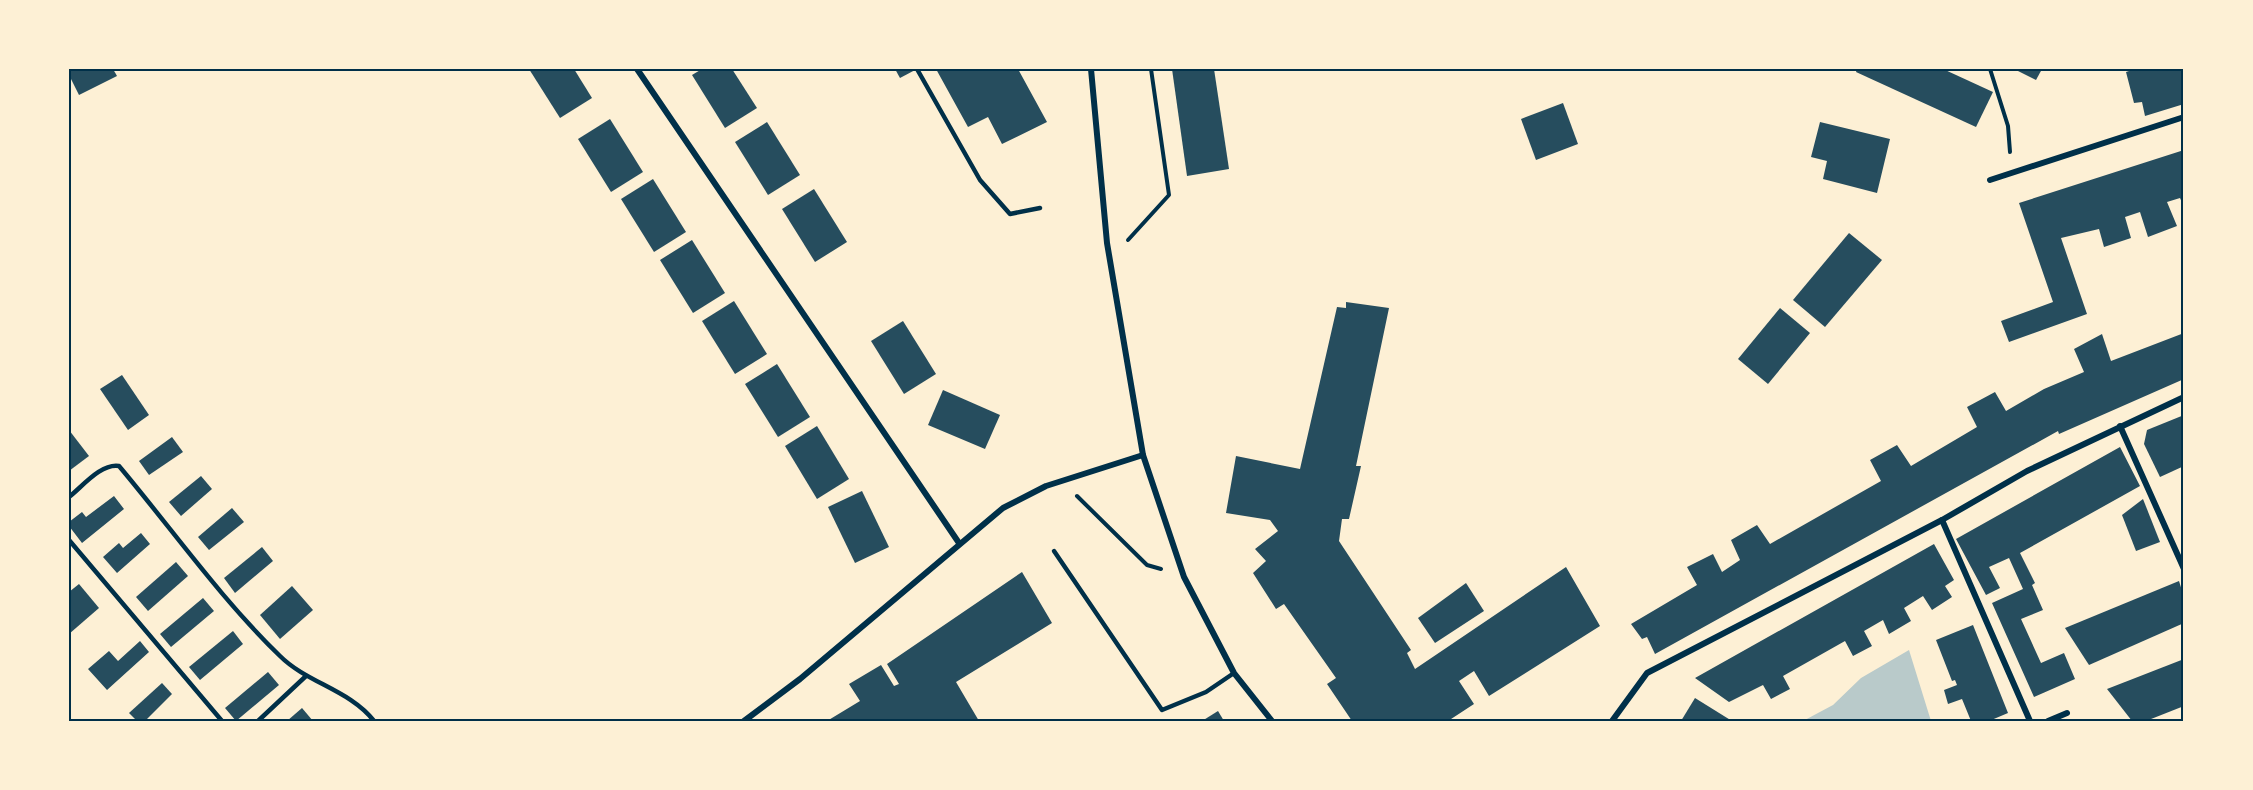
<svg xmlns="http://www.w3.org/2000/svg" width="2253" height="790" viewBox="0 0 2253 790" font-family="Figtree,sans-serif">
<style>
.green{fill:#b9caca}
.building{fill:#264d5e}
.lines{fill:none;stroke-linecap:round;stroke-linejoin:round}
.path{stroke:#003049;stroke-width:4}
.service{stroke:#003049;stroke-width:4.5}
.minor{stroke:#003049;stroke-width:6}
.neatline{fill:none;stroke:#003049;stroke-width:2}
</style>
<rect width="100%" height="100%" fill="#fdf0d5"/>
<!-- green -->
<path class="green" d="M1909,650L1931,721H1803L1833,705L1861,678Z"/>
<!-- building -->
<g class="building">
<path d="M69,69H113L117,76L79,95L69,75Z"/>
<path d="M529,69H574L592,98L560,118Z"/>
<path d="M702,69H732L757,108L725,128L692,75Z"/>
<path d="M895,69H917L900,78Z"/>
<path d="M936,69H1018L1047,122L1002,144L988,117L968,127Z"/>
<path d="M1172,69H1214L1229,169L1187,176Z"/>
<path d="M1857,69H1943L1993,92L1976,127L1856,72Z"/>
<path d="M2014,69H2042L2036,80Z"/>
<path d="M2135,69H2184V104L2145,116L2142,102L2134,103L2126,72Z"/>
<path d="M1563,103L1578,144L1536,160L1521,119Z"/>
<path d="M610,119L643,172L611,192L578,139Z"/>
<path d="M767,122L800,175L768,195L735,142Z"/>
<path d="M1820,122L1890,139L1877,193L1823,179L1827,161L1811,157Z"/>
<path d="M2184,150V207L2180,198L2167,202L2177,226L2148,237L2140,212L2125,217L2131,238L2104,247L2099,229L2061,238L2087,314L2009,342L2001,321L2053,302L2019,203Z"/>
<path d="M653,179L686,232L654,252L621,199Z"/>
<path d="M814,189L847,242L815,262L782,209Z"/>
<path d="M1849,233L1882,260L1825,327L1793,300Z"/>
<path d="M692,240L725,293L693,313L660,260Z"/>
<path d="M734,301L767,354L735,374L702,321Z"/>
<path d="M1346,302L1389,308L1356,466H1361L1349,519H1342L1339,541L1411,650L1407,653L1415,669L1566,567L1600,626L1489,696L1474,671L1459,681L1474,704L1448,721H1352L1327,684L1336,678L1284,604L1276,609L1253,573L1266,561L1255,549L1278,531L1270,520L1226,513L1236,456L1300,469L1337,307L1346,308Z"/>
<path d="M1780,308L1810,333L1768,384L1738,359Z"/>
<path d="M903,321L936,374L904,394L871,341Z"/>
<path d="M2184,333V379L2059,434L2058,431L1655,654L1647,637L1642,639L1631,624L1697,585L1687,567L1713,554L1722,572L1740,560L1731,540L1757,525L1770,544L1881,481L1870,460L1897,445L1911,466L1977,427L1967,407L1995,392L2006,411L2044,389L2084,372L2074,349L2102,334L2111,361Z"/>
<path d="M777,364L810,417L778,437L745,384Z"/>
<path d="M122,375L149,415L128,430L100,389Z"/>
<path d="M943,390L1000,415L985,449L928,425Z"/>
<path d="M2184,415V466L2160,477L2144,444L2147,430Z"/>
<path d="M817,426L849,479L817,499L785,446Z"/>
<path d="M69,430L89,456L69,471Z"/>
<path d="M172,437L183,452L149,475L139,461Z"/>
<path d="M2120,447L2140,486L2020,553L2035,583L2032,585L2043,610L2021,619L2041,663L2064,653L2075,679L2034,697L1992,603L2023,589L2009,558L1989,567L2000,588L1986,595L1956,539Z"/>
<path d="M201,476L212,489L181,516L169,502Z"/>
<path d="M862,491L889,547L855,563L828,507Z"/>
<path d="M114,496L124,509L82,543L69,526V522L82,512L86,517Z"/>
<path d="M2143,499L2160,542L2136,551L2122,515Z"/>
<path d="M232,508L244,522L209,550L198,537Z"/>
<path d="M141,533L150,544L117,573L103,557L119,543L123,548Z"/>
<path d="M1934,544L1954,580L1945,586L1952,597L1932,610L1923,596L1904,608L1911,621L1889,634L1883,620L1864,631L1872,646L1853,656L1845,641L1783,676L1790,689L1771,699L1763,685L1729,702L1695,678Z"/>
<path d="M262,547L273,561L235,593L224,578Z"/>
<path d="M176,562L188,576L148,611L136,597Z"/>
<path d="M1022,572L1052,623L956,682L979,721H827L860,701L849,684L881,665L894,686L899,684L887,664Z"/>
<path d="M2179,581L2184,597V623L2089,665L2065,628Z"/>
<path d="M1466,583L1484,611L1435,643L1418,618Z"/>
<path d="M79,584L99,608L69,634V592Z"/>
<path d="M292,586L313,610L280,639L260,615Z"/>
<path d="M203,598L214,611L171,647L160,634Z"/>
<path d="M1973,625L2008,713L1989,721H1971L1962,699L1948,704L1944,690L1957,685L1955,680L1952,681L1936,640Z"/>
<path d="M233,631L243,644L200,680L189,667Z"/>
<path d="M140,641L149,652L107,690L88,669L109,651L118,661Z"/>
<path d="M2184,659V706L2146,721H2132L2107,689Z"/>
<path d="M268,672L279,685L236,721L225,708Z"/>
<path d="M162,683L172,694L145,721H137L129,713Z"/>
<path d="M1695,698L1732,721H1681Z"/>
<path d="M302,708L313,721H287Z"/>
<path d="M1218,711L1224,721H1202Z"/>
</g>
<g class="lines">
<!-- path -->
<g class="path">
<path d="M1990,69L2008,126L2010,152"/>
<path d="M1128,240L1169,195L1151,69"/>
<path d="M1077,496L1147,565L1161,569"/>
</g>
<!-- service -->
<g class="service">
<path d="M917,69L980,180L1010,214L1040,208"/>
<path d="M69,497C82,487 101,463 119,466C172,529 221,599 280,656C307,683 350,690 374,721"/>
<path d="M69,540L222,721"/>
<path d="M1054,551L1162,710L1206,692L1234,673"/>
<path d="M258,721L306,676"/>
</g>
<!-- minor -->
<g class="minor">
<path d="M637,69L959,543"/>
<path d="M1091,69L1107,243L1143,455L1184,577L1234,673L1272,721"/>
<path d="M1990,180L2184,117"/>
<path d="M2120,426L2184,569"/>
<path d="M1942,520L2030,721"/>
<path d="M744,721L800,679L1003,508L1046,486L1143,455"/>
<path d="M1612,721L1647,673L1942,520L2027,471L2184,397"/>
<path d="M2048,721L2067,713"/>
</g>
</g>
<!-- border -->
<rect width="2253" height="790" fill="none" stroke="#fdf0d5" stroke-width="141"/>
<rect x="70" y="70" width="2112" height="650" class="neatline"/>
</svg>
